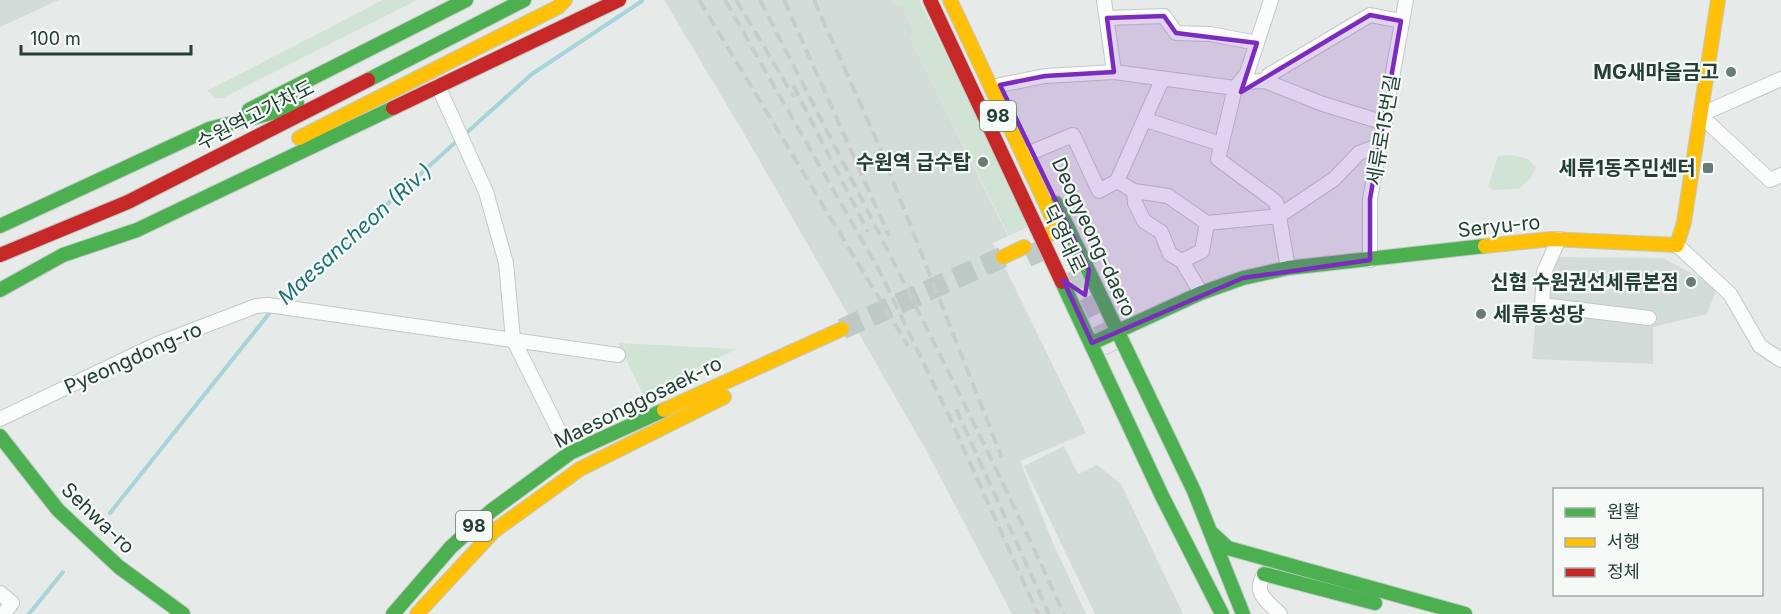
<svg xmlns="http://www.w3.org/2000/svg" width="1781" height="614" viewBox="0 0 1781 614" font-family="Inter,'Noto Sans KR',sans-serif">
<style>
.built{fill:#d4dcd9}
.green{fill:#d0e3d5}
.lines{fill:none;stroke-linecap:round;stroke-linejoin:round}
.stream{stroke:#a8d3d8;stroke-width:4}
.secondary-tunnel{stroke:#bfc9c5;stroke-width:20;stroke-dasharray:20 10;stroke-linecap:butt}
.primary-tunnel{stroke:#bfc9c5;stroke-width:21;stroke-dasharray:21 10;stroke-linecap:butt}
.street-casing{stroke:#c3c8c6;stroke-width:16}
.fast-casing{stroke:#c2c9c6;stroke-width:16}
.slow-casing{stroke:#c2c9c6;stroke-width:16}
.jam-casing{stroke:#c2c9c6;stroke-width:16}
.street{stroke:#fbfcfc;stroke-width:14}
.fast{stroke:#4caf50;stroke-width:14}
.slow{stroke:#ffc107;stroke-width:14}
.jam{stroke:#c62828;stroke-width:14}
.rail{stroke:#c8ccca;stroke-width:4;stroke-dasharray:12 6;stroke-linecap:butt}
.marked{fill:#7b2cbf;fill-opacity:0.2;stroke:#7b2cbf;stroke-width:4.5;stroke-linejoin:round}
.poi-dot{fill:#687b75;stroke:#f5faf7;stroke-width:2}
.labels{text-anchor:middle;stroke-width:4.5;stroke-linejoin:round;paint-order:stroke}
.shield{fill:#f5faf7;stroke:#637770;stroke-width:1.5}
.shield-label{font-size:18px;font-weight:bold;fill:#243f36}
.poi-label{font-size:20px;font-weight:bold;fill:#243f36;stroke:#f5faf7;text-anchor:end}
.street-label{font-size:20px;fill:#243f36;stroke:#f5faf7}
.water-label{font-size:21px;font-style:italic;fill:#1f6f79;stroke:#f5faf7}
</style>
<rect width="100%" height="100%" fill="#e6ebe9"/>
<!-- built -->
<g class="built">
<path d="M0,0H59L0,27Z"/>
<path d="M664,0H892L895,6L901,4L915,33L909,36L1008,236L993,243L1086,433L1020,461L1053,543L1086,614H1012L927,452L743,132Z"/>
<path d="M1541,257L1663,258L1702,279L1716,291L1707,314L1653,327V364L1532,359Z"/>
<path d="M1064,446L1078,474L1097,465L1121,484L1183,614H1095L1024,466Z"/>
</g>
<!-- green -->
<g class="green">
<path d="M383,0H417L223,98H216L207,91Z"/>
<path d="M892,0H919L1031,225L1009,236L909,36L915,32L901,4L895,6Z"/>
<path d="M1512,155L1528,159L1536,168L1531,178L1519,189L1493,190L1488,187L1498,156Z"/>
<path d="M618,343L737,349L643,394Z"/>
</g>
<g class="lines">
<!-- stream -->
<g class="stream">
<path d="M464,135L532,74L642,1"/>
<path d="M279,302L458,140"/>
<path d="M110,513L272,310"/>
<path d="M29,614L63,572"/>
</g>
<!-- secondary-tunnel -->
<path class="secondary-tunnel" d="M1076,269L1115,351"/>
<!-- primary-tunnel -->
<g class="primary-tunnel">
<path d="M1027,257L1053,245"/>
<path d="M842,329L1003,257"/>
</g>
<!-- street casing -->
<g class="street-casing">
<g id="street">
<path d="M1104,0L1114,72"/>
<path d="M1107,18L1164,16L1176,33L1210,34L1257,43"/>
<path d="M1781,79L1700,115L1770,180L1781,175"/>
<path d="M1265,81L1269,75L1370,15L1401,21"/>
<path d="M1241,82L1265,81L1323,104L1385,123"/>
<path d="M1000,85L1045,76L1114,72L1235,88L1247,73L1271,0"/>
<path d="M438,86L486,192L506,263L513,339L570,453"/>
<path d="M1235,88L1218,159L1276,202L1279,216L1334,179L1359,153L1380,145"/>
<path d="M1146,120L1221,144"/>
<path d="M1032,152L1073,135L1099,191L1117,181L1162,80"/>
<path d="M1117,181L1134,191L1168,196L1207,223L1279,216L1288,268"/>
<path d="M1134,191L1135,203L1144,221L1161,232L1170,254L1182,261L1201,293"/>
<path d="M1559,239L1544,272L1542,305L1649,318"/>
<path d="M1677,245L1730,294L1760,346L1781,360"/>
<path d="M1370,260V199L1406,0"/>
<path d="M1182,261L1202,251L1207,223"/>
<path d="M0,419L157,344L256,306L268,305L618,355"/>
<path d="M1264,574C1253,594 1266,600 1280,614"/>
<path d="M0,593L12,603L4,614"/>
</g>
</g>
<!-- fast casing -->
<g class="fast-casing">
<g id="fast">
<path d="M368,80L524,0"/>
<path d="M249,110L466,0"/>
<path d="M1056,203L1194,491L1243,614"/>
<path d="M0,226L209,129L283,110L297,103"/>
<path d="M1062,282L1162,496L1222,614"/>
<path d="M0,290L63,255L137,230L393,108"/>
<path d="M1092,343L1201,293L1243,278L1288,268L1485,246"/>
<path d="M0,436L58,510L119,567L183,614"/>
<path d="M1213,534L1228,548L1465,614"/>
<path d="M1264,574L1375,603"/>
<path d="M393,614L451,547L491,511L570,453L664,410"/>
</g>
</g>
<!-- slow casing -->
<g class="slow-casing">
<g id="slow">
<path d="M950,0L1058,230L1048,235"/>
<path d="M299,138L558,7L565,0"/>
<path d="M1485,246L1551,239L1677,245L1684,222L1718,0"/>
<path d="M1003,257L1024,247"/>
<path d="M664,410L842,329"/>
<path d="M417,614L494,531L580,469L724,397"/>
</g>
</g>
<!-- jam casing -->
<g class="jam-casing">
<g id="jam">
<path d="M930,0L1062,282"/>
<path d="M393,108L619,0"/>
<path d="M0,255L128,202L368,80"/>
</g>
</g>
<!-- street -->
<use href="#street" class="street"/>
<!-- fast -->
<use href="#fast" class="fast"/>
<!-- slow -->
<use href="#slow" class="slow"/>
<!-- jam -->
<use href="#jam" class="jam"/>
<!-- rail -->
<g class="rail">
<path d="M699,0L908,346"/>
<path d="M725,0L879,270L949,416L1038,614"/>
<path d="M736,0L794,97"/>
<path d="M760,0C864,204 969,406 1064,614"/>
<path d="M784,0L889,236"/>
<path d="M814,0L880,148L1002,458"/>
<path d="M793,85L868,232"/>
<path d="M956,409L1049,614"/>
</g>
</g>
<!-- marked area -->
<path class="marked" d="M1370,15L1401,21L1370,199V260L1243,278L1092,343L1063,280L1085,295L1089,270L1000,85L1045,76L1114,72L1107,18L1164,16L1176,33L1257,43L1241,92Z"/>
<!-- markers -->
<g class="poi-dot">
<circle cx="1731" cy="72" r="6"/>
<circle cx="983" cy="162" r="6"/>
<rect x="1702" y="162" width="12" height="12" rx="3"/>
<circle cx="1691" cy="282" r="6"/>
<circle cx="1481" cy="314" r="6"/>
</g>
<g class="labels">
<!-- shield labels -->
<g class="shield">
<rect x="980" y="101" width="36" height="30" rx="4.5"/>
<rect x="456" y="511" width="36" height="30" rx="4.5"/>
</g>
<g class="shield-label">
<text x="998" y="122">98</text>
<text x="474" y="532">98</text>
</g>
<!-- poi labels -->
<g class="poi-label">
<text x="1719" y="79">MG새마을금고</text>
<text x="971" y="169">수원역 급수탑</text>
<text x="1696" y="175">세류1동주민센터</text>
<text x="1679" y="289">신협 수원권선세류본점</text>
<text x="1493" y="321" text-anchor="start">세류동성당</text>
</g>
<!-- street labels -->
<g class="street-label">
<text transform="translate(255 115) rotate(-27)" y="7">수원역고가차도</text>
<text transform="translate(1383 130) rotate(-80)" y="7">세류로15번길</text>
<text transform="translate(1499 226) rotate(-6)" y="7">Seryu-ro</text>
<text transform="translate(1094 237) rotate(65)" y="7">Deogyeong-daero</text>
<text transform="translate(1064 239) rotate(64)" y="7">덕영대로</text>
<text transform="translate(133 358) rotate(-24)" y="7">Pyeongdong-ro</text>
<text transform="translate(638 402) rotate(-26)" y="7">Maesonggosaek-ro</text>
<text transform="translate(98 518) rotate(44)" y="7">Sehwa-ro</text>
</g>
<!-- water labels -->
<g class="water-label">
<text transform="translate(355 234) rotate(-42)" y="7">Maesancheon (Riv.)</text>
</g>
</g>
<!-- legend -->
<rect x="1553" y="488" width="210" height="108" fill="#f5faf7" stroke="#a1afaa" stroke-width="1.5"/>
<rect x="1565" y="508" width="30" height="9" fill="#4caf50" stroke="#a1afaa" stroke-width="1.5"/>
<text x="1607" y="518" font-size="18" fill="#243f36">원활</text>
<rect x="1565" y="538" width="30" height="9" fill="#ffc107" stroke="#a1afaa" stroke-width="1.5"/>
<text x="1607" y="548" font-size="18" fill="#243f36">서행</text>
<rect x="1565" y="568" width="30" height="9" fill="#c62828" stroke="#a1afaa" stroke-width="1.5"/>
<text x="1607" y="578" font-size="18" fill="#243f36">정체</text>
<!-- scale -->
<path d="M21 45v9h170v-9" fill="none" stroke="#243f36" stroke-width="3"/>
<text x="30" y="45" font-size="18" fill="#243f36" stroke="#f5faf7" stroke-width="4.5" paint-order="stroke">100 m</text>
</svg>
